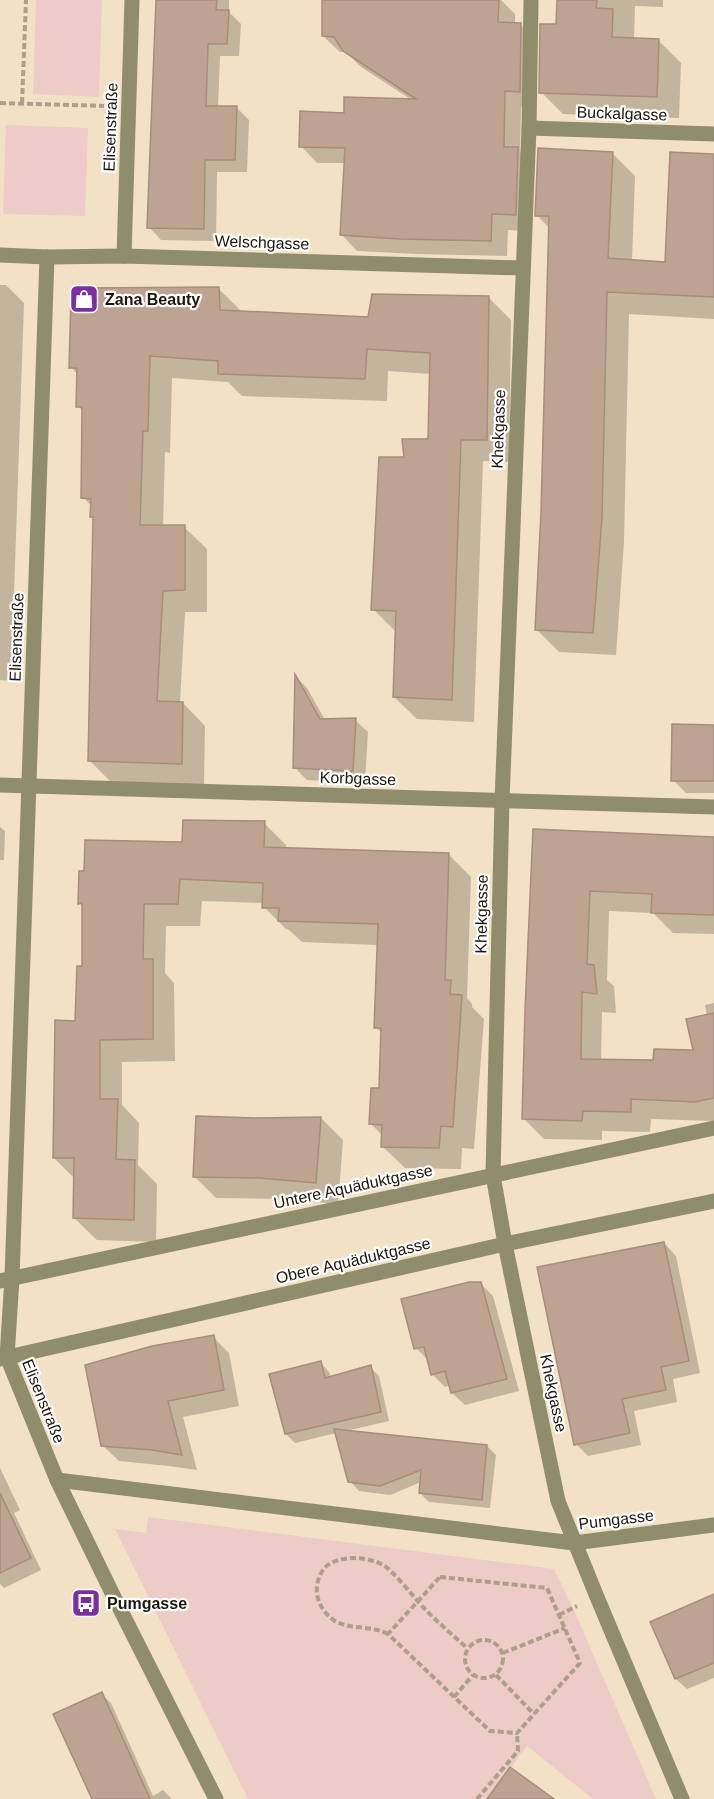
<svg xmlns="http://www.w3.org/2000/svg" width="714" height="1799" viewBox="0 0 714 1799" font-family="Arial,sans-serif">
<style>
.green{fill:#edcbc6}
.shadow{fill:#0003}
.building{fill:#bfa392;stroke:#a88c7c;stroke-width:1.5}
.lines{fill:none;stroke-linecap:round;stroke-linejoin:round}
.path{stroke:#ad9f89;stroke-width:4;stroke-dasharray:6 3;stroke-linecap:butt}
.minor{stroke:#908d6b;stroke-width:15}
.labels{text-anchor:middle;stroke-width:4.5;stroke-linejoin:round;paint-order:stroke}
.street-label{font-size:16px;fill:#1c160c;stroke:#fff}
.poi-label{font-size:16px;font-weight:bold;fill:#1c160c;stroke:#fff;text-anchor:start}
</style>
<rect width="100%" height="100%" fill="#f3e1c5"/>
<!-- green -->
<g class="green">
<path d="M36,0H102L99,97L33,94Z"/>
<path d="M6,125L88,128L85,216L3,214Z"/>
<path d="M148,1517L554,1569L573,1608L656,1799H593L527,1746L487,1799H248L115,1529L146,1533Z"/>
</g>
<!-- shadow -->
<g class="shadow">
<path d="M157,0H229V12L241,24L239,56H220L218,108H237L249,120L247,172H217L216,241L161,240L149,227Z"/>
<path d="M324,0H501L515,14V24H520L537,41L536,108L521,107L520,151L534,165L531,231L508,230L507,256L416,254L357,251L341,234L346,163H317L301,146L345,114L412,100L361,67L346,52H340L323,36Z"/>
<path d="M558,0H663V7L635,6L634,40H658L681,63L679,118L563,114L541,92L557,26Z"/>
<path d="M612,153L635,176L632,261L666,264L714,156V319L629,314L624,542L616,655L559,652L536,629L542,512L550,229L537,215Z"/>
<path d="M0,285H6L24,303L11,681L0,680Z"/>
<path d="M219,289L241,311L369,318L488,297L511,320L509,462L483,461L474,722L417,719L394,697L395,631L373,609L406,459L430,441L431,374L388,371L387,401L242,396L228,382L172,378L170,453L165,452L163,527H184L207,549V612H185L180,703H183L205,726L204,785L112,783L90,761L94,519L92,516V507L83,497L84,412L78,406V375L71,367Z"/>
<path d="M296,677L307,688L325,720H355L368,732L365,783L307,780L295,768Z"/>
<path d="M714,726V793H686L673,780Z"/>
<path d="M264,823L286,845V849L449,855L471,877L467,998L472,1004V1007L484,1019L474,1149L462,1148L461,1169L405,1168L382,1146L383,1136L371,1124L380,1090L383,1034L375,1027L378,945L302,942L289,930L286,929L264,907V903L202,901L200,926H166L165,973L174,983L175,1061L122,1062V1105L139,1123L138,1165L157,1184L156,1242L97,1240L74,1218L75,1179L54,1158L77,1022L83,968L84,907L79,903L184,844Z"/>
<path d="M0,827L5,831L4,860H0Z"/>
<path d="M534,831L714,838V934L673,933L653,913L609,911L607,980L614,986L616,1013L602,1012L601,1061L655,1062L695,1052L707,1016L705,1005L714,1003V1121L651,1119L650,1132L602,1131V1140L544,1139L524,1119Z"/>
<path d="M321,1118L343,1140L338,1204L282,1199L216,1198L194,1176L256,1119Z"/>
<path d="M664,1243L676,1256L700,1373L673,1379L677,1402L634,1411L641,1445L588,1456L576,1444Z"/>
<path d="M480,1283L493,1296L519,1391L465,1405L452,1393L450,1385L445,1387L432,1374L429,1361L416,1348Z"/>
<path d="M213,1337L229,1353L239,1406L183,1417L197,1470L169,1466L119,1461L102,1445Z"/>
<path d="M320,1362L329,1372L331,1378L370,1367L379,1376L389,1421L346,1431L487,1446L496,1455L490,1508L429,1502L420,1493L421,1482L390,1495L359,1491L350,1481L336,1433L295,1443L286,1434Z"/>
<path d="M0,1468L20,1510L14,1513L41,1570L4,1588L0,1584Z"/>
<path d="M714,1596V1678L687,1689L676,1679L652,1622Z"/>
<path d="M101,1694L111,1703L153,1796L163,1790L172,1799H120Z"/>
</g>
<!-- building -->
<g class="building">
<path d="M156,0H217L216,10H229L227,44H208L206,106H237L235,160H205L204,229L147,228Z"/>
<path d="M322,0H499L498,22L521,23L520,92L505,91L504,147H518L516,215L492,214L491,241L399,239L340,235L345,148L299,147L300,111L344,113V97L416,99L343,51L334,37L322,36Z"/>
<path d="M557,0H597L596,8L613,9L612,37L659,39L657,97L539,93L540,24H556Z"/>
<path d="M538,148L613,152L608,258L665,262L670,152L714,154V297L607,292L602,518L593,633L535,630L541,512L549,216H535Z"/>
<path d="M219,287L220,310L368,317L372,294L489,296L487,440H461L452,700L393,697L396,611L371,610L379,457H404L402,439H428L430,353L367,349L365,379L218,374V361L150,356L148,431H143L140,525H185V590L163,591L157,701L183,702L182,764L88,761L93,517H90L91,499L81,498L82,407H76L77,368H69L71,296L81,288Z"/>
<path d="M295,674L320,719L356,718L353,771L293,768Z"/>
<path d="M672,724L714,725V781H671Z"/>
<path d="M183,820L265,821L264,847L449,853L445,980H451L450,994L462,995L453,1127L441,1126L439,1148L381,1147L382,1125L369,1124L371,1088H379L381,1028H374L378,924L278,921L279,908H262L263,883L180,879L178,904H144L143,959H153V1039L100,1040V1099H118L116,1159L135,1160L134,1220L73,1218L74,1158H53L55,1020L75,1021L77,966H82V903L78,904L79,871H84L85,840L182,842Z"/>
<path d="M533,829L714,837V915L651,913L652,894L590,891L587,964L594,965L597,994L582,992L581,1059L653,1060L654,1049L693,1050L686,1019L714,1013V1098L695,1102L631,1099V1112L583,1111L582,1121L522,1119L525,1010Z"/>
<path d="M196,1116L256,1118L321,1117L316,1183L259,1178L193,1177Z"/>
<path d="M664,1242L689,1361L661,1367L666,1390L622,1399L630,1433L574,1445L537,1267Z"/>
<path d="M469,1282H481L507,1379L451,1393L445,1371L431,1375L424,1347L414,1349L401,1299Z"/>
<path d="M214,1335L224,1390L168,1401L182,1455L152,1450L101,1446L85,1365L152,1346Z"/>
<path d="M321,1361L325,1378L371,1365L381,1412L285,1434L269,1374Z"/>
<path d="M334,1429L487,1445L482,1500L419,1493L421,1470L380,1486L348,1482Z"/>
<path d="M0,1493L31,1558L0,1573Z"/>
<path d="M714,1594V1663L675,1679L650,1622Z"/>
<path d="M102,1692L150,1799H92L53,1714Z"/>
<path d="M510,1767L554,1799H487Z"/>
</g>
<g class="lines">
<!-- path -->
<g class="path">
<path d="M0,103L104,106"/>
<path d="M22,103L26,0"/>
<path d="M440,1577L547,1588L580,1663L517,1733L490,1731L388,1634Z"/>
<path d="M559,1615L577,1606"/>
<path d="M388,1634C372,1625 350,1630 335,1621C317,1609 311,1588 323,1570C334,1554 368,1556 383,1565C393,1570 414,1598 424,1608C437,1622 453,1635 467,1648"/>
<circle cx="484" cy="1659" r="19"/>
<path d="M503,1653L565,1628"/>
<path d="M496,1675L534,1714"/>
<path d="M454,1697L473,1675"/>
<path d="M477,1799L518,1751L517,1733"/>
</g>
<!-- minor -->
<g class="minor">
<path d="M531,0L529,128L502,801L493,1175L505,1244L558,1501L597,1597L682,1799"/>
<path d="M529,128L714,134"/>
<path d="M0,255L47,257L124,256L522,268"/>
<path d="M124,256L132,0"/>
<path d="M47,257L12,1278L7,1357L57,1480L114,1597L216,1799"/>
<path d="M0,785L714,807"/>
<path d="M0,1281L714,1128"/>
<path d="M0,1359L505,1244L714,1201"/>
<path d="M57,1480L574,1543L714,1525"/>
</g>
</g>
<!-- icons -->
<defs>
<g id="shop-square" transform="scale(1.5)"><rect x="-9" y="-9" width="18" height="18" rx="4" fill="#7a30a3" stroke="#fff"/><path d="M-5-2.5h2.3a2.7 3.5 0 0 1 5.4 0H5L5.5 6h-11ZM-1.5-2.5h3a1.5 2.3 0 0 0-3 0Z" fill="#fff"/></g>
<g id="bus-square" transform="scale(1.5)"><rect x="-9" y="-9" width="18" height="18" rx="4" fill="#7a30a3" stroke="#fff"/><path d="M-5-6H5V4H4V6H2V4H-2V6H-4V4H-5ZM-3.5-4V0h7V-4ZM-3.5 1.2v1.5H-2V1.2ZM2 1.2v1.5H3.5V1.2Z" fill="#fff"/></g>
</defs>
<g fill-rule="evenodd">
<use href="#shop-square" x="84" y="299"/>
<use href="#bus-square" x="86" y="1603"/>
</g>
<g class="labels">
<!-- street labels -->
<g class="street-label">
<text transform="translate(622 113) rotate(2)" y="6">Buckalgasse</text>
<text transform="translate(110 127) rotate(-88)" y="6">Elisenstraße</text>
<text transform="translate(262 242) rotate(2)" y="6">Welschgasse</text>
<text transform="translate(498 429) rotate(-88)" y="6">Khekgasse</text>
<text transform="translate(16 637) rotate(-88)" y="6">Elisenstraße</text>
<text transform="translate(358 778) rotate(2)" y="6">Korbgasse</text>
<text transform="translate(481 914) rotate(-89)" y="6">Khekgasse</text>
<text transform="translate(353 1186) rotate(-12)" y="6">Untere Aquäduktgasse</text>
<text transform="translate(353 1260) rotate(-13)" y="6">Obere Aquäduktgasse</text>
<text transform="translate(554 1393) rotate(78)" y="6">Khekgasse</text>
<text transform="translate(44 1401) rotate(68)" y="6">Elisenstraße</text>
<text transform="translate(616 1519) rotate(-7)" y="6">Pumgasse</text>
</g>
<!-- poi labels -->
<g class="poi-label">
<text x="105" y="305">Zana Beauty</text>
<text x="107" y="1609">Pumgasse</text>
</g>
</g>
</svg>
